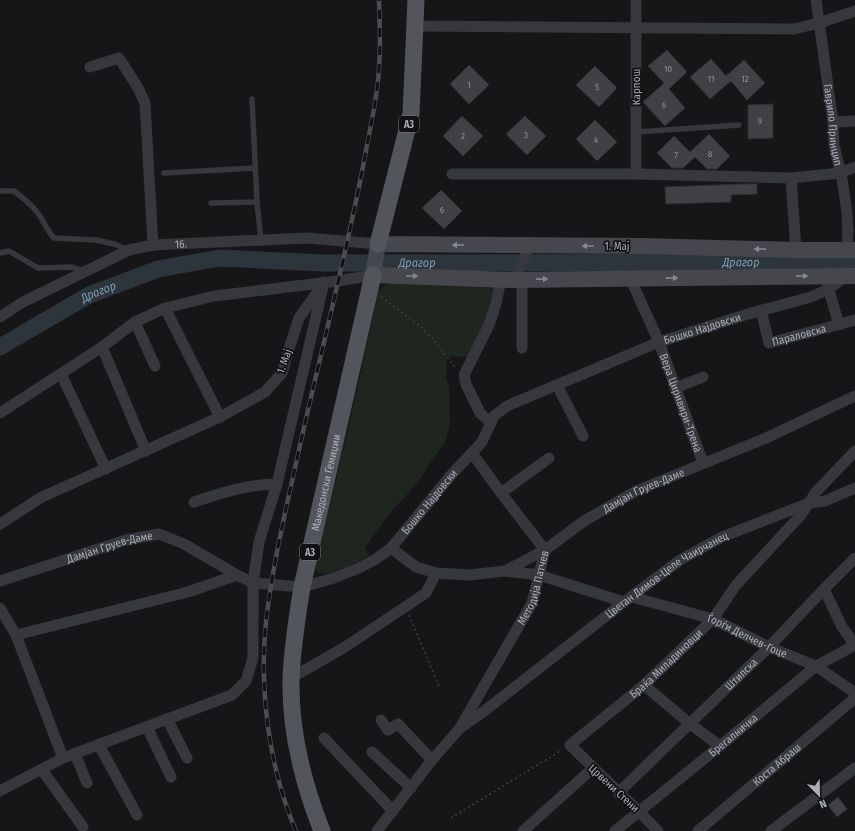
<svg xmlns="http://www.w3.org/2000/svg" width="855" height="831" viewBox="0 0 855 831" font-family="'Fira Sans Condensed',sans-serif">
<style>
.green{fill:#1e261f}
.lines{fill:none;stroke-linecap:round;stroke-linejoin:round}
.river{stroke:#2c353c;stroke-width:17}
.building{fill:#404145;stroke:#303034}
.path{stroke:#3d3f44;stroke-width:1.5;stroke-dasharray:2 3;stroke-linecap:butt}
.lane{stroke:#37383d;stroke-width:5.5}
.street{stroke:#37383d;stroke-width:11}
.secondary{stroke:#45474d;stroke-width:16}
.primary{stroke:#53555c;stroke-width:17}
.rail-casing{stroke:#4a4c52;stroke-width:4.5}
.rail{stroke:#111113;stroke-width:3;stroke-dasharray:9;stroke-linecap:butt}
.oneway{fill:#858993}
.labels{text-anchor:middle;stroke-width:3.5;stroke-linejoin:round;paint-order:stroke}
.number-label{font-size:9px;fill:#8e929b}
.shield{fill:#111113;stroke:#7b7e86;stroke-width:1}
.shield-label{font-size:10px;font-weight:bold;fill:#a8adb8}
.street-label{font-size:11px;fill:#a8adb8;stroke:#111113}
.water-label{font-size:12px;font-style:italic;fill:#7f9bb3;stroke:#111113}
</style>
<rect width="100%" height="100%" fill="#161618"/>
<!-- green -->
<path class="green" d="M390,283H493C498,301 477,339 468,356L462,357L447,356L446,377L449,388L450,423L446,440L414,487L388,515L365,548L369,556C359,561 321,583 315,569L356,394L378,292L384,285Z"/>
<g class="lines">
<!-- river -->
<path class="river" id="s1" d="M0,347L89,295L158,269L220,258L323,263L855,262"/>
</g>
<!-- building -->
<g class="building">
<path d="M667,50L687,72L669,89L685,108L665,126L643,102L664,83L648,66Z"/>
<path d="M711,59L726,76L744,60L765,83L747,100L731,81L710,99L690,77Z"/>
<path d="M469,65L489,85L469,104L450,84Z"/>
<path d="M595,66L617,88L599,107L576,85Z"/>
<path d="M773,104V138L748,139V105Z"/>
<path d="M462,116L483,136L463,156L443,136Z"/>
<path d="M525,116L546,136L527,155L506,134Z"/>
<path d="M595,120L617,142L597,161L576,139Z"/>
<path d="M709,134L730,156L717,169H707L695,157L683,168H672L657,153L674,136L690,152Z"/>
<path d="M743,184H757V194L731,195V202L666,204L665,187Z"/>
<path d="M441,190L462,211L444,229L422,208Z"/>
<path d="M838,797L847,809L837,817L828,805Z"/>
</g>
<g class="lines">
<!-- path -->
<g class="path">
<path d="M381,297L420,326L433,339L456,368"/>
<path d="M409,615L439,686"/>
<path d="M451,818L562,750"/>
</g>
<!-- lane -->
<g class="lane">
<path d="M252,99L257,202L261,240"/>
<path d="M636,132L739,125"/>
<path d="M164,173L255,168"/>
<path d="M0,191H14C22,197 30,203 36,211C44,220 45,228 54,238L96,240L114,244L129,250"/>
<path d="M211,203L257,202"/>
<path d="M0,253L9,251L38,268L71,267L85,271"/>
</g>
<!-- street -->
<g class="street">
<path d="M636,0V174"/>
<path id="s2" d="M816,0L833,122L834,145L842,179L847,212L848,231L847,250"/>
<path d="M416,26L794,29L819,23L855,11"/>
<path d="M90,67L119,58L138,88L145,103L153,245"/>
<path d="M833,122L855,121"/>
<path d="M452,174H636L791,178L840,173L855,167"/>
<path d="M791,178L796,250"/>
<path id="s3" d="M630,278L659,342L703,463"/>
<path d="M522,279V348"/>
<path d="M513,280L530,246"/>
<path d="M827,283L839,325"/>
<path d="M165,308L220,417"/>
<path id="s4" d="M761,310L769,343L855,320"/>
<path id="s5" d="M0,317L23,302L129,250L153,245L307,238L378,244"/>
<path d="M135,322L155,366"/>
<path d="M102,347L146,451"/>
<path d="M61,374L106,469"/>
<path d="M557,385L583,436"/>
<path d="M675,388L703,377"/>
<path d="M0,413L102,347L135,322L165,308L214,296L338,281L373,275"/>
<path d="M491,423L480,413L466,384L464,375L489,325L496,304L501,279"/>
<path d="M501,493L549,458"/>
<path d="M194,502C221,493 248,484 277,484"/>
<path d="M0,524L42,497L220,417L265,392L282,373L289,349L299,318L321,287"/>
<path id="s6" d="M391,548L452,474L482,442L494,416L507,406L659,342L748,314L811,297L829,289L846,276"/>
<path d="M505,571L539,575L624,602"/>
<path id="s7" d="M0,581L126,540L159,534L184,544L237,575L253,583L302,587L334,578L359,568L376,559L391,548L416,567L436,573L469,575L505,571L545,550L584,521L636,491L766,438L855,396"/>
<path d="M824,589L842,627L855,645"/>
<path id="s8" d="M632,597L713,619L769,647L816,666L855,693"/>
<path d="M0,608L16,635L63,758"/>
<path d="M16,635L188,592L237,575"/>
<path d="M291,678L345,647L426,593L436,573"/>
<path d="M644,685L689,723L720,746"/>
<path d="M167,719L187,758"/>
<path d="M381,720L388,730L398,724L432,760"/>
<path id="s9" d="M461,726L532,603L545,550L501,493L472,453"/>
<path d="M147,727L171,777"/>
<path d="M324,738L393,811"/>
<path d="M99,745L137,815"/>
<path d="M372,752L411,788"/>
<path d="M75,754L87,783"/>
<path d="M42,770L83,827"/>
<path d="M0,791L63,758L232,695L246,681L253,658V583L259,542L277,484L324,282"/>
<path id="s10" d="M618,793L769,647L824,589L855,558"/>
<path id="s11" d="M377,831L432,760L460,728L483,712L624,602L680,560L722,537L809,503L815,493L855,451"/>
<path d="M523,831L593,768"/>
<path id="s12" d="M615,831L720,746L816,666L855,645"/>
<path id="s13" d="M658,831C630,801 599,774 570,745L644,685L713,619L736,585L800,516L809,503L825,501L855,488"/>
<path id="s14" d="M698,831L855,698"/>
<path d="M771,831L855,768"/>
</g>
<!-- secondary -->
<path class="secondary" d="M855,250H796L642,246L378,244L373,275L513,280L855,276"/>
<!-- primary -->
<g class="primary">
<path d="M378,244L411,114L416,0"/>
<path id="s15" d="M322,831C303,783 290,731 291,679C292,648 297,618 302,587L373,275"/>
</g>
<!-- rail casing -->
<g class="rail-casing">
<path id="rail" d="M296,831C269,768 259,690 266,622C272,568 285,513 297,459C319,358 346,258 365,156C369,134 374,112 377,89C381,60 380,30 379,0"/>
</g>
<!-- rail -->
<use href="#rail" class="rail"/>
</g>
<!-- one-way arrows -->
<defs><path id="oneway-solid" d="M-6-.8H1V-3.2L6.5 0L1 3.2V.8H-6Z"/></defs>
<g class="oneway">
<use href="#oneway-solid" transform="translate(458 245) rotate(-180)"/>
<use href="#oneway-solid" transform="translate(588 246) rotate(-180)"/>
<use href="#oneway-solid" transform="translate(760 249) rotate(-179)"/>
<use href="#oneway-solid" transform="translate(412 276) rotate(2)"/>
<use href="#oneway-solid" transform="translate(802 276) rotate(-1)"/>
<use href="#oneway-solid" transform="translate(672 278) rotate(-1)"/>
<use href="#oneway-solid" transform="translate(542 279) rotate(-1)"/>
</g>
<g class="labels">
<!-- number labels -->
<g class="number-label">
<text x="668" y="72">10</text>
<text x="711" y="82">11</text>
<text x="745" y="82">12</text>
<text x="469" y="88">1</text>
<text x="597" y="90">5</text>
<text x="664" y="108">6</text>
<text x="760" y="124">9</text>
<text x="526" y="138">3</text>
<text x="463" y="139">2</text>
<text x="596" y="143">4</text>
<text x="710" y="157">8</text>
<text x="676" y="158">7</text>
<text x="442" y="213">6</text>
</g>
<!-- shield labels -->
<g class="shield">
<rect x="399" y="116" width="20" height="16" rx="3"/>
<rect x="300" y="544" width="20" height="16" rx="3"/>
</g>
<g class="shield-label">
<text x="409" y="128">A3</text>
<text x="310" y="556">A3</text>
</g>
<!-- street labels -->
<g class="street-label">
<text transform="translate(636 87) rotate(-91)" y="4">Карпош</text>
<text dy="4" stroke="none"><textPath href="#s2" startOffset="126">Гаврило Принцип</textPath></text>
<text dy="4" stroke="none"><textPath href="#s5" startOffset="198">16.</textPath></text>
<text x="617" y="250">1. Мај</text>
<text dy="4" stroke="none"><textPath href="#s6" startOffset="395">Бошко Најдовски</textPath></text>
<text dy="4" stroke="none"><textPath href="#s4" startOffset="65">Параловска</textPath></text>
<text transform="translate(284 361) rotate(-70)" y="4">1. Мај</text>
<text dy="4" stroke="none"><textPath href="#s3" startOffset="135">Вера Циривири-Трена</textPath></text>
<text dy="4" stroke="none"><textPath href="#s15" startOffset="356">Македонски Гемиџии</textPath></text>
<text dy="4" stroke="none"><textPath href="#s7" startOffset="702">Дамјан Груев-Даме</textPath></text>
<text dy="4" stroke="none"><textPath href="#s6" startOffset="60">Бошко Најдовски</textPath></text>
<text dy="4" stroke="none"><textPath href="#s7" startOffset="115">Дамјан Груев-Даме</textPath></text>
<text dy="4" stroke="none"><textPath href="#s11" startOffset="390">Цветан Димов-Целе Чаирчанец</textPath></text>
<text dy="4" stroke="none"><textPath href="#s9" startOffset="157">Методија Патчев</textPath></text>
<text dy="4" stroke="none"><textPath href="#s8" startOffset="122">Ѓорѓи Делчев-Гоце</textPath></text>
<text dy="4" stroke="none"><textPath href="#s13" startOffset="249">Браќа Миладиновци</textPath></text>
<text dy="4" stroke="none"><textPath href="#s10" startOffset="171">Штипска</textPath></text>
<text dy="4" stroke="none"><textPath href="#s12" startOffset="152">Брегалничка</textPath></text>
<text dy="4" stroke="none"><textPath href="#s14" startOffset="103">Коста Абраш</textPath></text>
<text transform="translate(614 788) rotate(43)" y="4">Црвени Стени</text>
</g>
<!-- water labels -->
<g class="water-label">
<text dy="4" stroke="none"><textPath href="#s1" startOffset="761">Драгор</textPath></text>
<text dy="4" stroke="none"><textPath href="#s1" startOffset="437">Драгор</textPath></text>
<text dy="4" stroke="none"><textPath href="#s1" startOffset="113">Драгор</textPath></text>
</g>
</g>
<!-- north arrow -->
<g transform="translate(819 795) rotate(157)" stroke="#111113" stroke-width="3" paint-order="stroke">
<path d="M0-3L7 15L0 10L-7 15Z" fill="#a8adb8"/>
<text y="-6" font-size="11" font-weight="bold" text-anchor="middle" fill="#a8adb8">N</text>
</g>
</svg>
